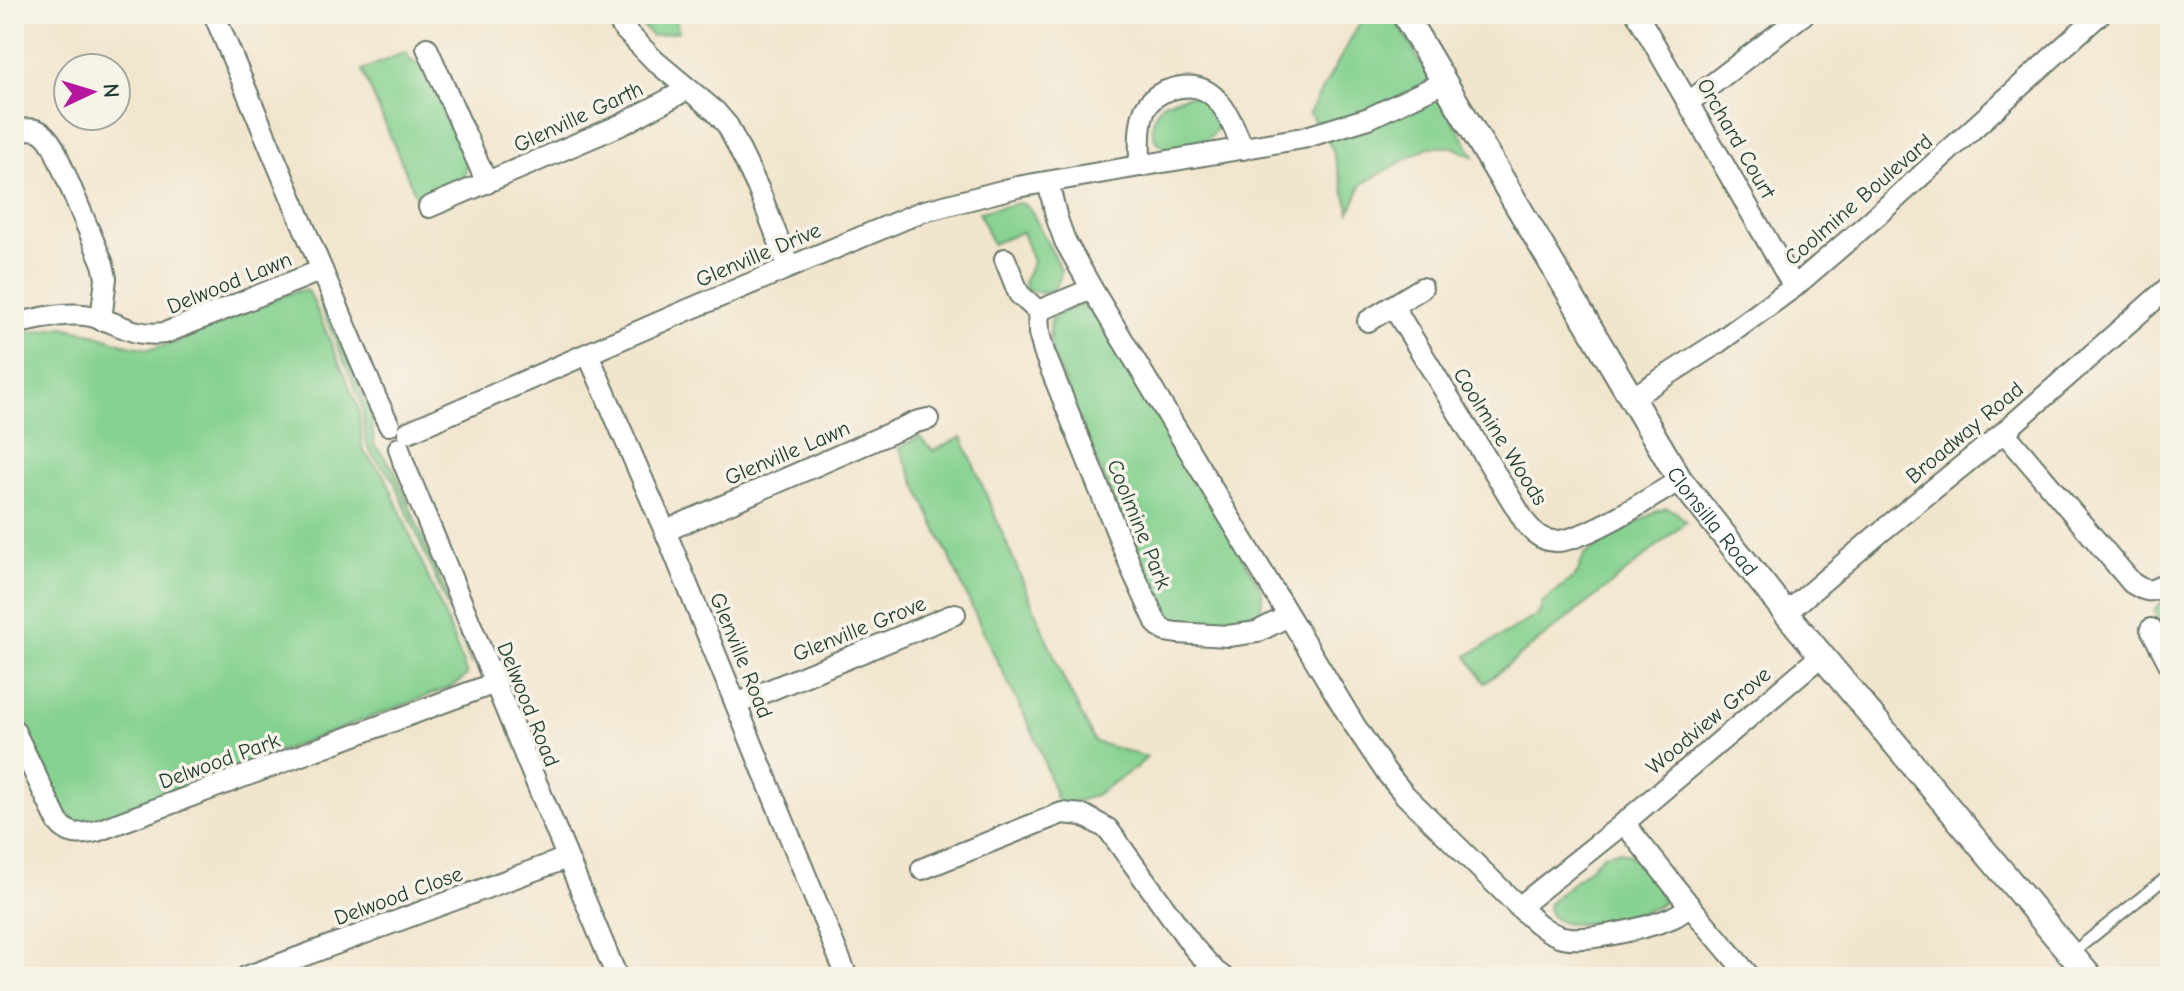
<svg xmlns="http://www.w3.org/2000/svg" width="2184" height="991" viewBox="0 0 2184 991" font-family="'Comic Neue',sans-serif">
<style>
.green{fill:#85d190;stroke:#528762;stroke-width:2}
.lines{fill:none;stroke-linecap:round;stroke-linejoin:round}
.service-casing{stroke:#69786a;stroke-width:14}
.minor-casing{stroke:#69786a;stroke-width:24}
.tertiary-casing{stroke:#69786a;stroke-width:28}
.service{stroke:#fff;stroke-width:10}
.minor{stroke:#fff;stroke-width:20}
.tertiary{stroke:#fff;stroke-width:24}
.labels{text-anchor:middle;stroke-width:7;stroke-linejoin:round;paint-order:stroke}
.street-label{font-size:22px;fill:#1f3d34;stroke:#f7f3e8}
</style>
<rect width="100%" height="100%" fill="#f7f3e8"/>
<filter id="ink" filterUnits="userSpaceOnUse"><feTurbulence type="fractalNoise" baseFrequency=".0125" numOctaves="2"/><feDisplacementMap in="SourceGraphic" scale="16" xChannelSelector="R" yChannelSelector="G"/><feConvolveMatrix kernelMatrix="1 2 1 2 8 2 1 2 1" color-interpolation-filters="sRGB"/></filter>
<filter id="wash" filterUnits="userSpaceOnUse"><feTurbulence type="fractalNoise" baseFrequency=".006" numOctaves="4" result="noise"/><feDisplacementMap in="SourceGraphic" scale="32" xChannelSelector="R" yChannelSelector="G"/><feGaussianBlur stdDeviation="1.8" result="paint"/><feColorMatrix in="noise" values="0 0 0 0 0 0 0 0 0 0 0 0 0 0 0 0 0 1.4 0 .05"/><feComposite in="paint" operator="in"/></filter>
<g filter="url(#wash)">
<rect width="100%" height="100%" fill="#f2e5cd"/>
<!-- green -->
<g class="green">
<path d="M633,14H673L679,31L652,36L637,21Z"/>
<path d="M1365,14H1393L1474,157L1453,147H1428L1362,184L1350,212L1332,148L1309,113Z"/>
<path d="M406,52L410,60L427,67L467,163C465,190 441,194 419,203L362,70Z"/>
<path d="M1192,95L1202,97L1219,114C1219,134 1207,143 1188,147C1182,148 1175,151 1169,149C1146,141 1150,116 1164,102Z"/>
<path d="M1019,203L1027,206L1031,210L1061,270C1060,287 1047,299 1031,290L1027,292L1024,281L1033,262L1022,232L992,244L979,212Z"/>
<path d="M304,290L309,292L313,301L358,407L363,451L385,476L446,619L467,675L460,681L451,687L94,821H78L72,819L65,812L14,702V335L63,327L97,335L123,344L149,349L175,343L290,293Z"/>
<path d="M318,299L326,306L371,415L374,445L394,469L469,649L472,665L394,481C387,468 371,458 367,444C363,431 365,416 360,399Z"/>
<path d="M1079,305L1091,310L1097,315L1262,590C1262,597 1262,604 1260,610C1248,636 1197,626 1174,625L1165,621L1158,611L1053,355C1047,320 1044,319 1079,305Z"/>
<path d="M920,437L933,451L962,437L1064,680L1095,742L1147,757L1137,767L1093,796L1059,807L1037,741L987,640L899,447Z"/>
<path d="M1666,508L1676,512L1686,522L1624,574L1485,683L1467,656L1539,614L1543,602L1577,574L1584,555L1657,511Z"/>
<path d="M2170,594V634L2168,635L2164,632L2154,610Z"/>
<path d="M1619,851C1639,856 1662,882 1664,902C1651,914 1581,927 1563,923C1554,920 1548,915 1548,905L1555,898L1605,854Z"/>
</g>
</g>
<g filter="url(#ink)">
<g class="lines">
<!-- service casing -->
<g class="service-casing">
<path id="service" d="M2071,954L2163,880"/>
</g>
<!-- minor casing -->
<g class="minor-casing">
<g id="minor">
<path d="M214,14L376,398L389,425"/>
<path d="M615,14L623,28L655,61L716,112L728,126L758,188L789,267"/>
<path d="M1637,14L1794,287"/>
<path d="M427,48L487,183"/>
<path d="M1689,102L1804,14"/>
<path d="M14,131C35,127 43,128 54,148L103,264L106,278L101,320"/>
<path d="M1140,166C1140,149 1138,126 1145,109C1150,100 1159,93 1169,90C1215,74 1229,115 1243,149"/>
<path d="M1048,182L1057,219L1065,241L1092,289L1355,726L1386,772L1405,795L1519,907C1531,918 1544,931 1559,936C1582,944 1646,928 1669,919C1677,916 1684,911 1690,906"/>
<path d="M429,207L623,124L688,89"/>
<path d="M1005,259L1019,294L1038,311L1039,333L1044,352L1133,572L1157,624L1165,631L1177,633L1228,636L1257,632L1288,616"/>
<path d="M1393,306L1525,522C1534,533 1540,540 1555,541C1582,543 1655,495 1680,480"/>
<path d="M1038,311L1092,289"/>
<path d="M1368,321L1422,288"/>
<path d="M14,324C38,319 67,311 91,316C122,323 130,337 165,333L322,270"/>
<path d="M588,354L671,545L847,977"/>
<path d="M1630,399L1716,344L1794,287L1873,219L2100,14"/>
<path d="M408,432L690,309L921,212L1017,187L1303,138L1369,118L1444,82"/>
<path d="M2004,432L2132,583C2150,595 2153,591 2170,581"/>
<path d="M399,448L404,464L617,977"/>
<path d="M665,531L916,422L928,419"/>
<path d="M1786,613L1883,530L2004,432L2170,286"/>
<path d="M2151,629L2170,665"/>
<path d="M736,704L955,614"/>
<path d="M14,730L58,822C69,836 79,835 97,831L495,683"/>
<path d="M1624,823L1690,906L1750,977"/>
<path d="M922,869L1062,813L1083,815L1108,829L1194,948L1216,972L1223,977"/>
<path d="M1519,907L1624,823L1822,655"/>
<path d="M246,977L567,858"/>
</g>
</g>
<!-- tertiary casing -->
<g class="tertiary-casing">
<g id="tertiary">
<path id="s1" d="M1404,14L1680,480L1786,613L2090,977"/>
</g>
</g>
<!-- service -->
<use href="#service" class="service"/>
<!-- minor -->
<use href="#minor" class="minor"/>
<!-- tertiary -->
<use href="#tertiary" class="tertiary"/>
</g>
</g>
<g class="labels">
<!-- street labels -->
<g class="street-label">
<text transform="translate(578 116) rotate(-25)" y="8">Glenville Garth</text>
<text transform="translate(1737 138) rotate(60)" y="8">Orchard Court</text>
<text transform="translate(1858 199) rotate(-41)" y="8">Coolmine Boulevard</text>
<text transform="translate(758 254) rotate(-23)" y="8">Glenville Drive</text>
<text transform="translate(229 282) rotate(-22)" y="8">Delwood Lawn</text>
<text transform="translate(1964 432) rotate(-40)" y="8">Broadway Road</text>
<text transform="translate(1501 436) rotate(58)" y="8">Coolmine Woods</text>
<text transform="translate(787 452) rotate(-23)" y="8">Glenville Lawn</text>
<text dy="8" stroke="none"><textPath href="#s1" startOffset="594">Clonsilla Road</textPath></text>
<text transform="translate(1140 524) rotate(68)" y="8">Coolmine Park</text>
<text transform="translate(859 628) rotate(-22)" y="8">Glenville Grove</text>
<text transform="translate(742 655) rotate(68)" y="8">Glenville Road</text>
<text transform="translate(529 704) rotate(68)" y="8">Delwood Road</text>
<text transform="translate(1708 720) rotate(-40)" y="8">Woodview Grove</text>
<text transform="translate(219 760) rotate(-20)" y="8">Delwood Park</text>
<text transform="translate(398 895) rotate(-20)" y="8">Delwood Close</text>
</g>
</g>
<!-- margin -->
<rect width="2184" height="991" fill="none" stroke="#f7f3e8" stroke-width="48"/>
<!-- north arrow -->
<g transform="translate(92 92) rotate(86)"><circle r="38" fill="#f7f3e8" stroke="#a1aaa0" stroke-width="2"/>
<path d="M0-6L14 30L0 20L-14 30Z" fill="#b5179e"/>
<text y="-12" font-size="22" font-weight="bold" text-anchor="middle" fill="#1f3d34">N</text>
</g>
</svg>
